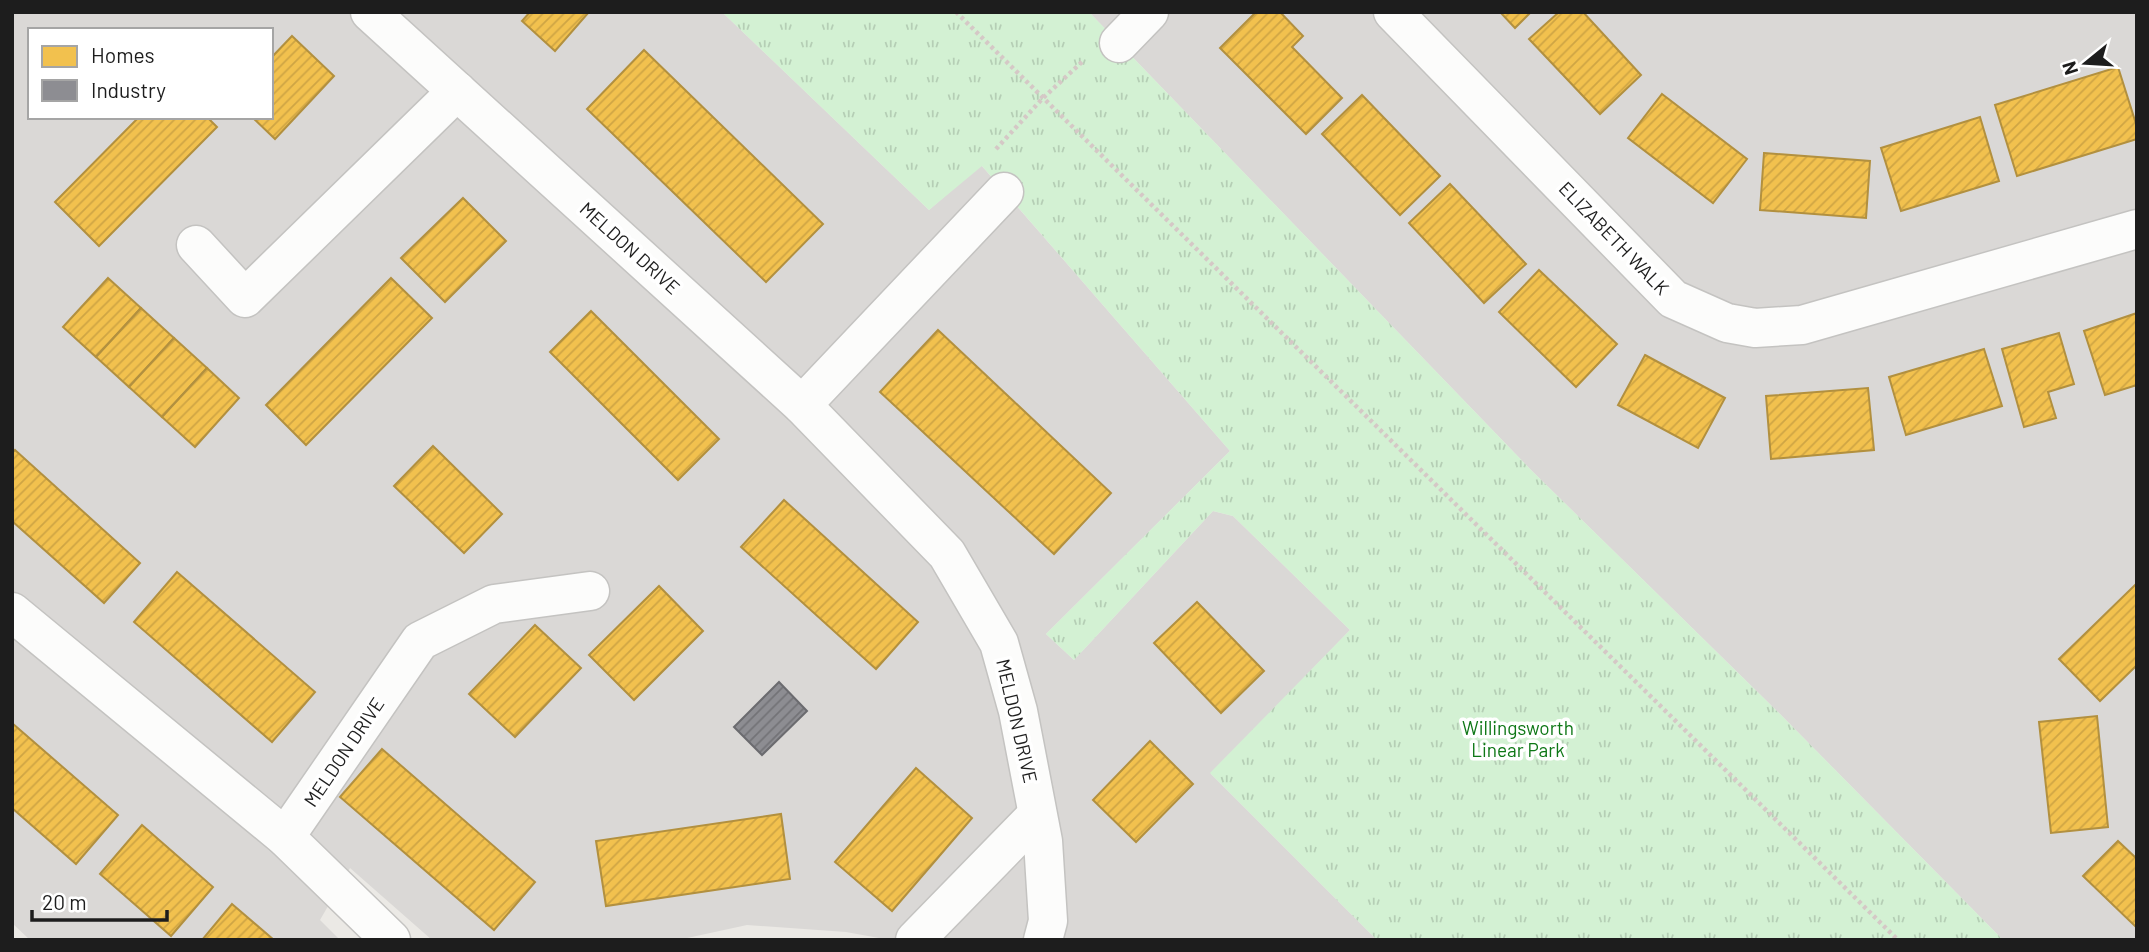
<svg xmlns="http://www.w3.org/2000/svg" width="2149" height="952" viewBox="0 0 2149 952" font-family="Barlow,sans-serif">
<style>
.residential{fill:#dad8d6;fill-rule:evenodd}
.park{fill:url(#park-tufts)}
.homes{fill:url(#homes-hatch);stroke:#b2903f;stroke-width:2}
.industry{fill:url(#industry-hatch);stroke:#6b6b6f;stroke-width:2}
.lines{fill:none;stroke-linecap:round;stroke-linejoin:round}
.street-casing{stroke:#c4c3c1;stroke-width:41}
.path{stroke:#d5c8c6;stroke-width:4.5;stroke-dasharray:3.5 3.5;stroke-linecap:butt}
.street{stroke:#fcfcfb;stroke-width:38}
.labels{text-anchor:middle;stroke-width:7;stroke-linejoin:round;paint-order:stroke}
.street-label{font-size:19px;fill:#1d1d1d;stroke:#fff}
.park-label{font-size:19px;fill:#0e7716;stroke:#fff}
</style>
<defs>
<pattern id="park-tufts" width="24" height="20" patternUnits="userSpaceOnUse" patternTransform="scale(1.75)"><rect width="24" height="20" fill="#d3f1d3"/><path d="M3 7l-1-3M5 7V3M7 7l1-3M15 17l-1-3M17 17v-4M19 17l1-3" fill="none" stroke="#b5ceb5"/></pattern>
<pattern id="homes-hatch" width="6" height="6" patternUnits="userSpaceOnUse" patternTransform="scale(1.75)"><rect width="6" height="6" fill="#f2c14e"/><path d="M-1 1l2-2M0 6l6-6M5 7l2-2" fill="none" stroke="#cfa544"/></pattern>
<pattern id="industry-hatch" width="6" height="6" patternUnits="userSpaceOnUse" patternTransform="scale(1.75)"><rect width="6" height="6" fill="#8d8d92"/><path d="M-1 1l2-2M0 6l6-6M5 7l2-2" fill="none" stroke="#737377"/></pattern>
</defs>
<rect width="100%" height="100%" fill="#ebe9e5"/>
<!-- residential -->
<g class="residential">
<path d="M12,12H722L929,210L981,165L1230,451L1046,634L1074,660L1213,511L1233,516L1350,630L1211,774L1377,940H890L846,932L747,925L678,940H432L350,868L320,920L340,940H30L12,923ZM30,30H271V117H30Z"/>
<path d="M1089,12H2137V940H2003L1782,716L1530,469Z"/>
</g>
<!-- park -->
<path class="park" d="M722,12H1089L1530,469L1782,716L2003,940H1377L1210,773L1350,630L1233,516L1213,511L1074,660L1046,634L1230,451L982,166L929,210Z"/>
<!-- homes -->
<g class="homes">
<path d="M530,12H589L555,51L522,21Z"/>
<path d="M1256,12H1280L1303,36L1292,47L1342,98L1306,134L1220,48Z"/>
<path d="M1500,12H1531L1515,28Z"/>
<path d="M1559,12H1583L1641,75L1600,114L1529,39Z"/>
<path d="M292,36L334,76L275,139L252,117H271V58Z"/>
<path d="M644,50L823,224L766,282L587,109Z"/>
<path d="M2118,67L2137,127V139L2017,176L1995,105Z"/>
<path d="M1662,94L1747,159L1713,203L1628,138Z"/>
<path d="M1362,95L1440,176L1400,215L1322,134Z"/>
<path d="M139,117H207L217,127L99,246L55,202Z"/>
<path d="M1980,117L1999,181L1901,211L1881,148Z"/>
<path d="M1764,153L1870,161L1866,218L1760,210Z"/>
<path d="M1450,184L1526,264L1484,303L1409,223Z"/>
<path d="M463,198L506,241L445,302L401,258Z"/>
<path d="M1539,270L1617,344L1576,387L1499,312Z"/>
<path d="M108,278L141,308L96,357L63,327Z"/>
<path d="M391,278L432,318L306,445L266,405Z"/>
<path d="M141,308L174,338L129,387L96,357Z"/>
<path d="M591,311L719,439L678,480L550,352Z"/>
<path d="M2137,313V385L2105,395L2084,331Z"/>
<path d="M938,330L1111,493L1054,554L880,392Z"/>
<path d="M2059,333L2074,384L2048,392L2056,418L2024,427L2002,349Z"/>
<path d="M174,338L207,368L162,417L129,387Z"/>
<path d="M1984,349L2002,406L1906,435L1889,377Z"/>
<path d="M1645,355L1725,398L1698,448L1618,405Z"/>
<path d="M207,368L239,398L195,447L162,417Z"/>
<path d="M1868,388L1874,450L1771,459L1766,396Z"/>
<path d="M433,446L502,514L464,553L394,486Z"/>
<path d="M15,450L140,563L104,603L12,521V453Z"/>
<path d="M784,500L918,622L876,669L741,547Z"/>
<path d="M177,572L315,692L272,742L134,622Z"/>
<path d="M2136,584L2137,665L2100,701L2059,659Z"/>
<path d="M659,586L703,631L634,700L589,655Z"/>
<path d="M1197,602L1264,671L1221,713L1154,643Z"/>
<path d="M535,625L581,668L515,737L469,694Z"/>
<path d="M2097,716L2108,827L2051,833L2039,722Z"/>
<path d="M12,723L118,815L76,864L12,808Z"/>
<path d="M1150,741L1193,784L1136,842L1093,800Z"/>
<path d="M382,749L535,882L494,930L340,797Z"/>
<path d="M916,768L972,818L892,911L835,862Z"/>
<path d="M781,814L790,879L606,906L596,841Z"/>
<path d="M142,825L213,887L171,936L100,874Z"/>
<path d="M2118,841L2137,859V928L2083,876Z"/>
<path d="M232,904L274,940H202Z"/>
</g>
<!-- industry -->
<path class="industry" d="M779,682L807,711L762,755L734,727Z"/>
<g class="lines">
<!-- street casing -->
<g class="street-casing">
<g id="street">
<path d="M370,12L802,405L947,554L999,643L1018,711L1043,841L1048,921L1043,940"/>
<path d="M1393,12L1673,299L1727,323L1755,328L1802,325L2137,229"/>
<path d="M1119,43L1149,12"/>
<path d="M196,245L245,298L457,91"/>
<path d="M802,405L1004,192"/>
<path d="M12,612L285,837L391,940"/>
<path d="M285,837L420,641L494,604L590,591"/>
<path d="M915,940L1037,815"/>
</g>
</g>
<!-- path -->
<g class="path">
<path d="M956,12L1898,940"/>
<path d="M996,149L1043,98L1083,61"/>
</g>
<!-- street -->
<use href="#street" class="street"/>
</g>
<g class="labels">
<!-- street labels -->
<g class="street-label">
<text transform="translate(1614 238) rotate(46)" y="7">ELIZABETH WALK</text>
<text transform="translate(630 248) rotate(42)" y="7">MELDON DRIVE</text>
<text transform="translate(1017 721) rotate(77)" y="7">MELDON DRIVE</text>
<text transform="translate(344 752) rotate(-56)" y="7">MELDON DRIVE</text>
</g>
<!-- park labels -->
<g class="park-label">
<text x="1518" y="735">Willingsworth<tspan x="1518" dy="22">Linear Park</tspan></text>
</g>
</g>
<!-- border -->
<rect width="2149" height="952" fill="none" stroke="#1d1d1d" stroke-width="28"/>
<!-- legend -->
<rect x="28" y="28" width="245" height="91" fill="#ffffff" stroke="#a5a5a5" stroke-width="2"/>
<rect x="42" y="46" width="35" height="21" fill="#f2c14e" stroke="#a5a5a5" stroke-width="2"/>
<text x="91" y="63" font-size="21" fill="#1d1d1d">Homes</text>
<rect x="42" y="80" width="35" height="21" fill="#8d8d92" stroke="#a5a5a5" stroke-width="2"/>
<text x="91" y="98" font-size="21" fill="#1d1d1d">Industry</text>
<!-- north arrow -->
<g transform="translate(2086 63) rotate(252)" stroke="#ffffff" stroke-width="5" paint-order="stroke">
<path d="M0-5L12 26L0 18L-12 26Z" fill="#1d1d1d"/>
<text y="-10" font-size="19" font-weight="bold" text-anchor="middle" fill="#1d1d1d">N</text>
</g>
<!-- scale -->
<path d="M32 910v10h135v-10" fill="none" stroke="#1d1d1d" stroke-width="3.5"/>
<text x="42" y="910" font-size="21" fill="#1d1d1d" stroke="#ffffff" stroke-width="5" paint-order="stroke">20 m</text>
</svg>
